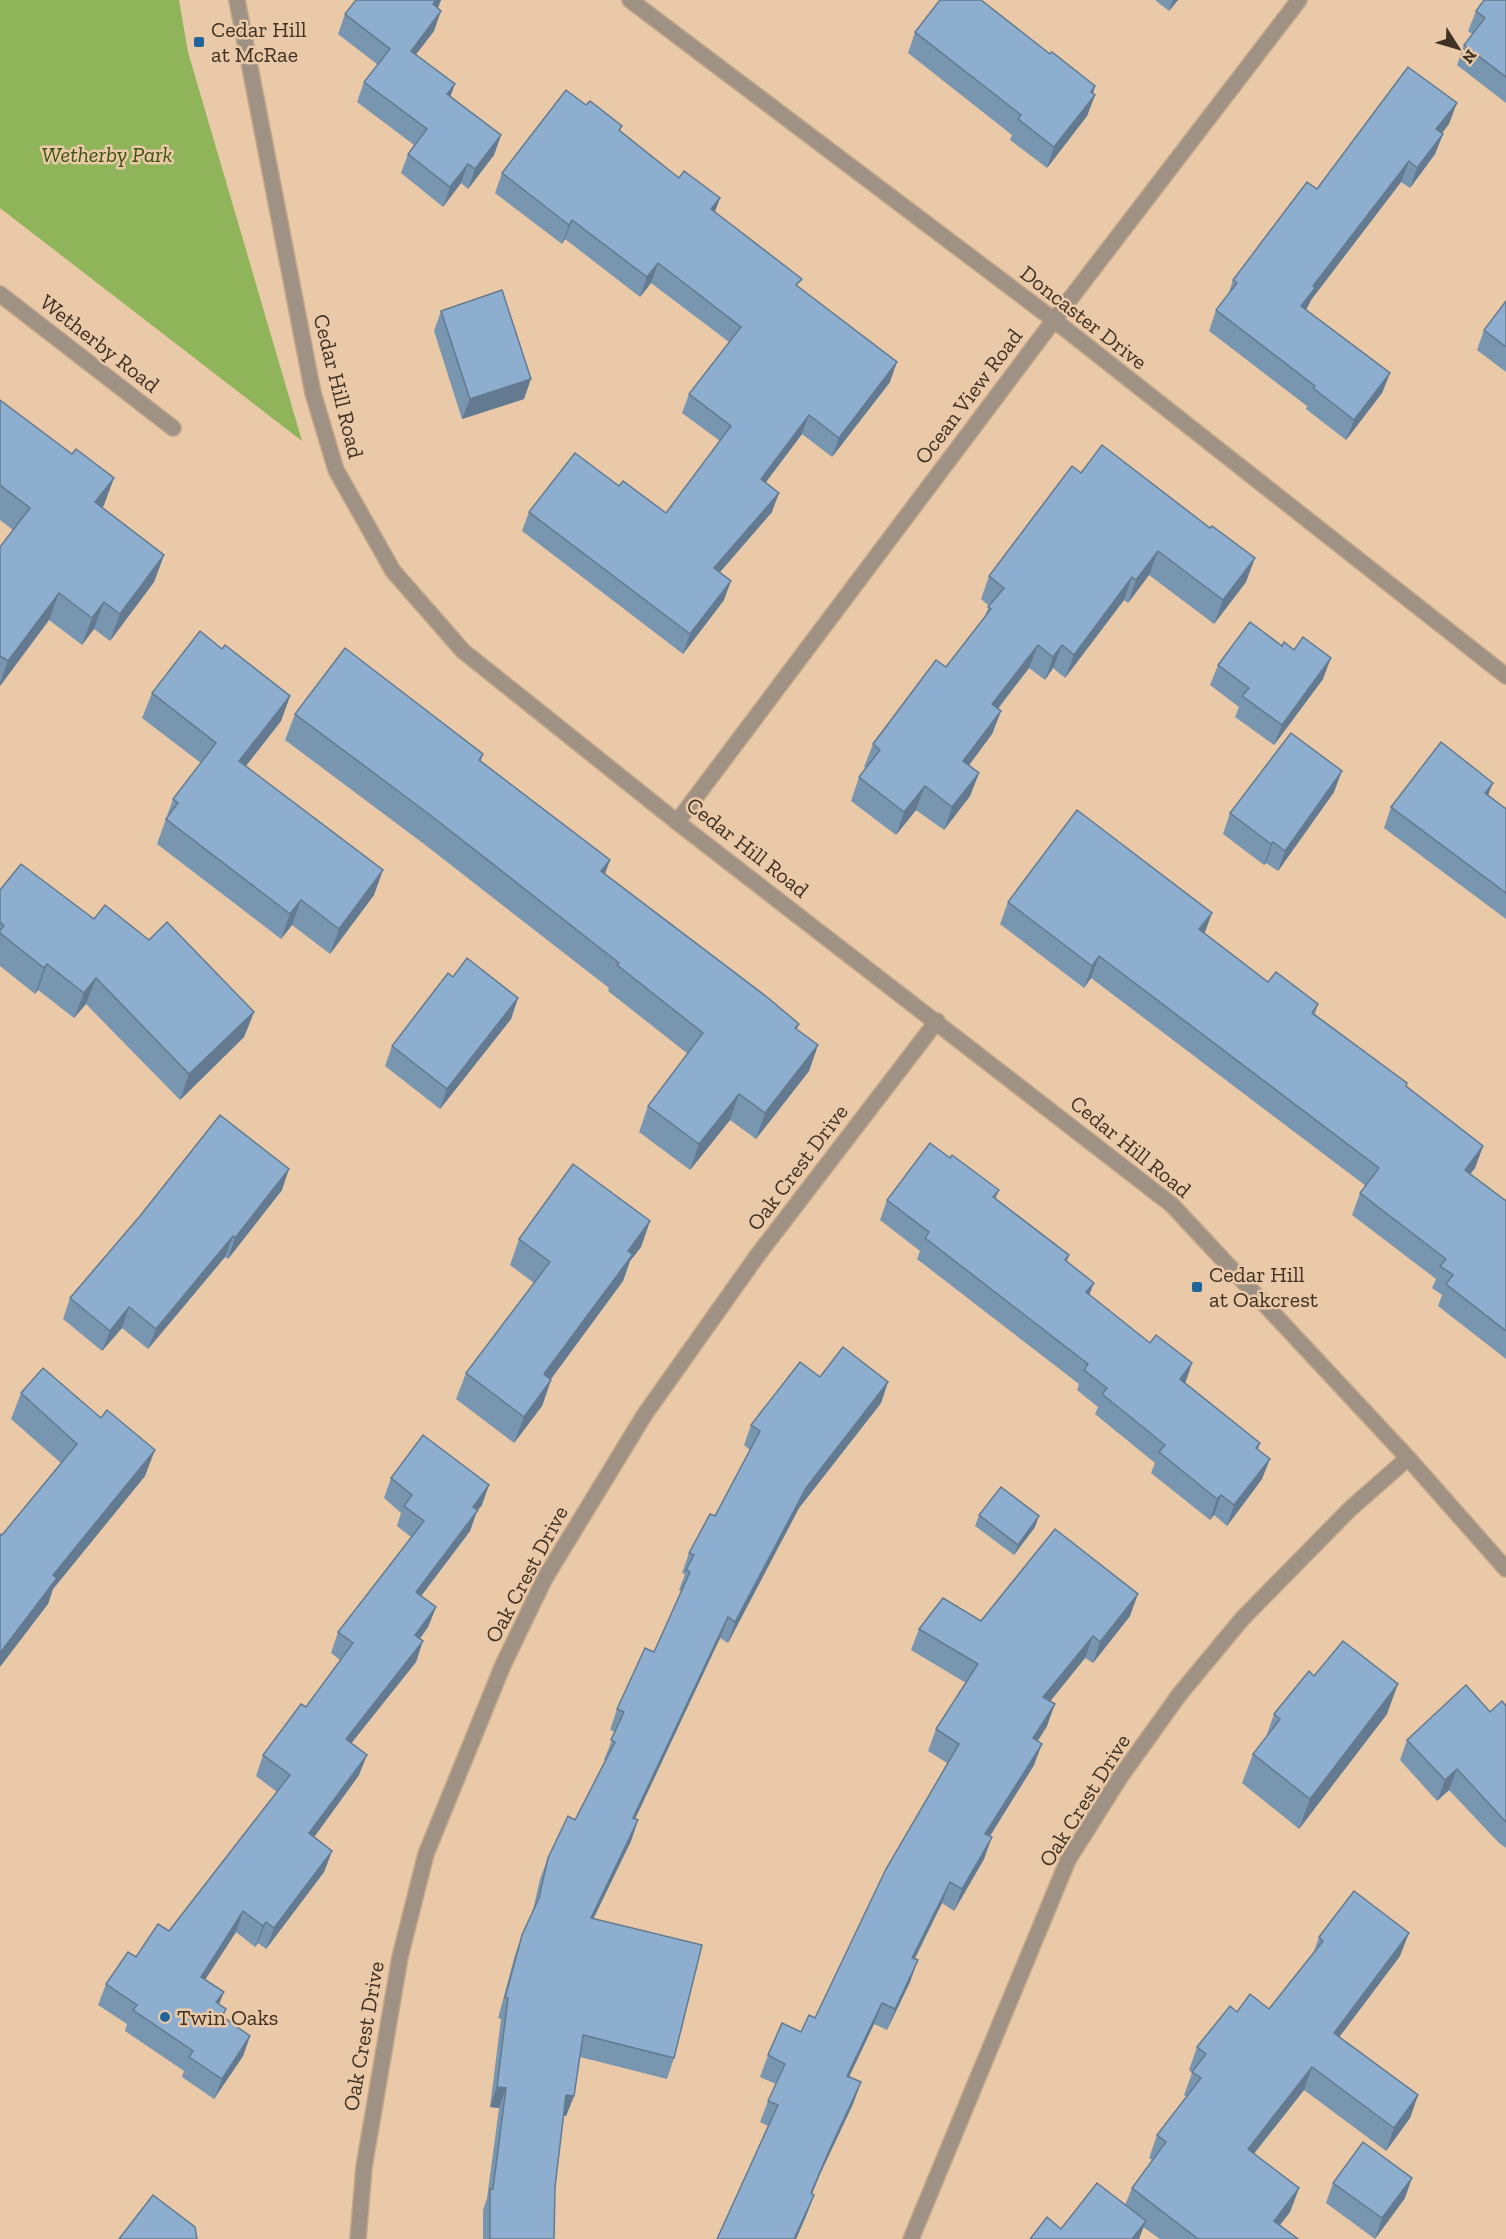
<svg xmlns="http://www.w3.org/2000/svg" width="1506" height="2239" viewBox="0 0 1506 2239" font-family="'Zilla Slab',serif">
<style>
.green{fill:#8fb459}
.lines{fill:none;stroke-linecap:round;stroke-linejoin:round}
.minor-casing{stroke:#c4a88b;stroke-width:18}
.tertiary-casing{stroke:#c4a88b;stroke-width:18}
.minor{stroke:#9f9183;stroke-width:15}
.tertiary{stroke:#9f9183;stroke-width:15}
.wall{fill:#7996b1}
.shaded-wall{fill:#637a90}
.building{fill:#8daece;stroke:#637a90;stroke-width:1.5}
.poi-dot{fill:#23649a;stroke:#eac9a8;stroke-width:2}
.labels{text-anchor:middle;stroke-width:5;stroke-linejoin:round;paint-order:stroke}
.poi-label{font-size:22px;fill:#3f3224;stroke:#eac9a8;text-anchor:start}
.park-label{font-size:22px;font-style:italic;fill:#3a520b;stroke:#eac9a8}
.street-label{font-size:22px;fill:#3f3224;stroke:#eac9a8}
</style>
<rect width="100%" height="100%" fill="#eac9a8"/>
<!-- green -->
<path class="green" d="M0,0H179L188,52L302,441L0,208Z"/>
<g class="lines">
<!-- minor casing -->
<g class="minor-casing">
<g id="minor">
<path d="M630,0L1054,320L1506,676"/>
<path d="M0,294L173,428"/>
<path d="M677,822L1054,320L1299,0"/>
<path d="M358,2239L364,2167L400,1957L426,1854L503,1665L545,1578L645,1414L757,1256L937,1021"/>
<path d="M911,2239L1068,1860L1121,1776L1179,1695L1242,1619L1350,1509L1408,1458"/>
</g>
</g>
<!-- tertiary casing -->
<g class="tertiary-casing">
<path id="tertiary" d="M237,0L313,393L336,470L393,571L463,651L677,822L1172,1205L1408,1458L1506,1569"/>
</g>
<!-- minor -->
<use href="#minor" class="minor"/>
<!-- tertiary -->
<use href="#tertiary" class="tertiary"/>
</g>
<!-- wall -->
<g class="wall">
<path d="M356,0H441L437,8L434,31L416,54L450,96L501,135L494,155L468,189L461,183L443,207L401,173L408,154L414,145L357,102L364,82L378,65L338,34L345,14Z"/>
<path d="M1155,0H1178L1169,11Z"/>
<path d="M1506,0V103L1457,65L1464,45L1472,34L1468,31L1476,11Z"/>
<path d="M915,32L1050,54L1095,86L1093,94L1095,95L1087,116L1047,168L1010,140L1012,135L908,53Z"/>
<path d="M1449,124L1442,133L1443,134L1435,154L1410,188L1401,182L1311,300L1306,310L1390,373L1382,393L1346,440L1306,409L1307,406L1209,331L1216,310L1228,295L1233,280L1317,189Z"/>
<path d="M620,131L679,178L720,198L715,211L799,287L890,382L832,457L802,434L766,482L772,512L720,572L724,600L683,654L522,531L529,512L619,486L666,513L720,441L682,413L689,394L729,342L651,283L640,297L565,239L562,244L495,193L502,173Z"/>
<path d="M1506,301V372L1477,350L1484,330Z"/>
<path d="M441,311L524,399L462,419L434,331Z"/>
<path d="M0,400L104,505L102,508L164,555L154,582L110,641L94,629L82,645L49,620L0,686V547L13,530L0,520Z"/>
<path d="M1081,473L1246,582L1214,624L1149,575L1128,603L1124,600L1065,678L1053,668L1045,680L1029,668L998,709L1001,711L992,734L969,765L979,773L970,796L944,830L916,810L896,835L851,801L859,777L866,768L864,767L873,744L946,667L984,618L989,606L981,599L989,576Z"/>
<path d="M222,649L290,696L281,721L246,766L374,895L330,954L292,925L281,939L157,844L173,799L201,763L142,718L152,693Z"/>
<path d="M1218,665L1323,679L1274,745L1235,717L1239,707L1210,685Z"/>
<path d="M295,714L483,754L481,761L610,860L605,874L799,1024L797,1029L818,1045L809,1071L756,1139L730,1120L690,1170L639,1132L648,1106L688,1054L608,991L609,988L424,844L285,740Z"/>
<path d="M1334,792L1278,871L1266,863L1264,865L1223,834L1230,813Z"/>
<path d="M1488,795L1506,809V919L1384,828L1391,807Z"/>
<path d="M0,890L94,919L149,940L254,1012L244,1037L180,1100L86,1004L74,1018L38,990L35,994L0,966Z"/>
<path d="M1008,902L1212,913L1204,933L1268,982L1318,1004L1315,1014L1407,1083L1406,1086L1483,1146L1475,1168L1470,1174L1506,1201V1359L1438,1306L1442,1295L1432,1288L1436,1279L1352,1215L1360,1193L1366,1186L1091,978L1084,988L1000,924Z"/>
<path d="M453,977L518,998L511,1019L440,1109L385,1066L392,1046Z"/>
<path d="M950,1158L999,1190L996,1198L1069,1255L1067,1262L1089,1294L1150,1343L1192,1363L1185,1383L1260,1443L1258,1449L1262,1479L1227,1526L1214,1515L1210,1520L1151,1473L1155,1463L1095,1414L1098,1407L1077,1390L1079,1384L917,1259L920,1251L880,1220L887,1200Z"/>
<path d="M282,1190L228,1259L225,1257L148,1349L122,1328L102,1351L63,1319L70,1298Z"/>
<path d="M650,1221L641,1247L630,1261L623,1281L550,1379L551,1380L542,1406L514,1443L456,1399L466,1373L534,1283L510,1265L519,1239Z"/>
<path d="M820,1377L888,1382L881,1403L799,1508L728,1643L720,1638L635,1819L638,1820L631,1841L593,1919L674,2058L667,2079L580,2057L574,2096L566,2116L563,2115L555,2187L554,2239H483V2210L487,2198L499,2108L490,2107L501,2019L498,2018L515,1955L522,1935L533,1910L540,1879L548,1858L575,1820L606,1761L604,1760L615,1732L610,1730L617,1709L654,1652L681,1591L679,1590L685,1574L682,1573L689,1553L715,1516L750,1450L744,1445L751,1425Z"/>
<path d="M21,1393L145,1476L53,1589L48,1604L2,1535L61,1463L11,1419Z"/>
<path d="M391,1478L482,1505L477,1511L470,1531L421,1596L436,1607L428,1627L420,1639L416,1662L351,1743L359,1775L314,1837L332,1851L324,1872L266,1949L258,1943L255,1947L236,1932L205,1979L219,2004L226,2009L223,2018L250,2036L243,2056L214,2099L182,2077L184,2071L125,2031L127,2024L98,2005L106,1984L136,1957L169,1931L277,1792L256,1776L263,1755L306,1707L340,1660L331,1653L338,1632L411,1537L397,1526L401,1513L384,1498Z"/>
<path d="M979,1515L1035,1527L1014,1555L975,1526Z"/>
<path d="M1130,1616L1093,1663L1085,1658L1050,1701L1047,1726L1038,1741L1034,1765L990,1836L984,1859L954,1911L942,1903L915,1959L910,1982L887,2030L874,2024L849,2077L861,2082L853,2104L821,2172L812,2194L814,2195L806,2216L796,2239H717L768,2126L760,2122L768,2101L776,2084L760,2077L768,2055L801,2032L815,2018L947,1763L928,1751L936,1729L966,1683L911,1650L919,1629L981,1621Z"/>
<path d="M1314,1676L1387,1714L1299,1829L1242,1783L1253,1754L1266,1737L1274,1714Z"/>
<path d="M1506,1706V1848L1498,1842L1449,1790L1437,1801L1400,1760L1407,1740L1490,1712Z"/>
<path d="M1319,1937L1400,1956L1339,2037L1418,2095L1410,2118L1386,2151L1304,2090L1254,2154L1299,2188L1290,2212L1280,2225L1298,2239H1160L1143,2227L1139,2239L1061,2229L1125,2205L1132,2188L1152,2160L1149,2158L1157,2135L1187,2097L1184,2095L1192,2073L1189,2070L1197,2047L1237,2012L1269,2009L1313,1954Z"/>
<path d="M1333,2183L1405,2198L1375,2239L1326,2203Z"/>
</g>
<!-- shaded-wall -->
<g class="shaded-wall">
<path d="M436,0H441L438,8L425,24L433,4Z"/>
<path d="M1173,0H1178L1169,11Z"/>
<path d="M441,11L434,31L404,70L411,51Z"/>
<path d="M455,84L448,103L447,94Z"/>
<path d="M1095,86L1090,101L1095,95L1087,116L1047,168L1054,147Z"/>
<path d="M1457,103L1449,124L1429,150L1436,129Z"/>
<path d="M1443,134L1435,154L1410,188L1417,168Z"/>
<path d="M501,135L494,155L468,189L475,169Z"/>
<path d="M1409,161L1401,182L1311,300L1307,308L1294,327L1301,306L1313,286Z"/>
<path d="M468,164L461,183L443,207L450,187Z"/>
<path d="M720,198L713,217L711,209Z"/>
<path d="M572,220L565,239L562,244L569,225Z"/>
<path d="M658,263L651,283L640,297L647,277Z"/>
<path d="M897,362L890,382L832,457L839,438Z"/>
<path d="M1390,373L1382,393L1346,440L1354,420Z"/>
<path d="M531,379L524,399L462,419L470,399Z"/>
<path d="M809,415L802,434L754,498L761,479Z"/>
<path d="M114,478L104,505L85,530L95,502Z"/>
<path d="M779,493L772,512L707,587L714,568Z"/>
<path d="M1158,551L1149,575L1128,603L1136,580Z"/>
<path d="M164,555L154,582L110,641L120,614Z"/>
<path d="M1255,558L1246,582L1214,624L1223,600Z"/>
<path d="M1132,577L1124,600L1065,678L1074,655Z"/>
<path d="M731,581L724,600L683,654L690,634Z"/>
<path d="M59,593L49,620L0,686V683L8,661Z"/>
<path d="M104,602L94,629L82,645L92,618Z"/>
<path d="M1038,645L1029,668L983,727L992,704Z"/>
<path d="M1062,645L1053,668L1045,680L1053,657Z"/>
<path d="M1331,658L1323,679L1274,745L1282,725Z"/>
<path d="M290,696L281,721L230,786L239,761Z"/>
<path d="M1001,711L992,734L955,784L963,761Z"/>
<path d="M1342,771L1334,792L1278,871L1285,851Z"/>
<path d="M979,773L970,796L944,830L952,807Z"/>
<path d="M1493,783L1485,803V793Z"/>
<path d="M925,786L916,810L896,835L904,812Z"/>
<path d="M1273,842L1266,863L1264,865L1271,844Z"/>
<path d="M610,860L600,886L601,871Z"/>
<path d="M383,870L374,895L330,954L339,929Z"/>
<path d="M301,900L292,925L281,939L290,914Z"/>
<path d="M1212,913L1204,935L1199,929Z"/>
<path d="M1099,956L1091,978L1084,988L1092,966Z"/>
<path d="M47,964L38,990L35,994L44,968Z"/>
<path d="M96,978L86,1004L74,1018L84,993Z"/>
<path d="M518,998L511,1019L440,1109L447,1089Z"/>
<path d="M254,1012L244,1037L180,1100L189,1074Z"/>
<path d="M818,1045L809,1071L756,1139L765,1113Z"/>
<path d="M739,1094L730,1120L690,1170L699,1144Z"/>
<path d="M1483,1146L1475,1168L1456,1192L1465,1170Z"/>
<path d="M289,1169L282,1190L228,1259L235,1238Z"/>
<path d="M650,1221L641,1247L630,1261L623,1281L535,1401L544,1374L628,1251Z"/>
<path d="M233,1236L225,1257L148,1349L156,1329Z"/>
<path d="M1094,1283L1086,1303V1292Z"/>
<path d="M129,1307L122,1328L102,1351L110,1331Z"/>
<path d="M1192,1363L1185,1384L1180,1379Z"/>
<path d="M551,1380L542,1406L514,1443L524,1417Z"/>
<path d="M888,1382L881,1403L799,1508L728,1643L735,1622L806,1488Z"/>
<path d="M155,1450L145,1476L53,1589L48,1604L0,1667V1653L53,1575Z"/>
<path d="M1270,1459L1262,1479L1227,1526L1234,1505Z"/>
<path d="M489,1485L482,1505L477,1511L470,1531L409,1612L416,1592L473,1507Z"/>
<path d="M1221,1495L1214,1515L1210,1520L1217,1499Z"/>
<path d="M1039,1516L1035,1527L1014,1555L1018,1545Z"/>
<path d="M1138,1594L1130,1616L1093,1663L1100,1642Z"/>
<path d="M436,1607L428,1627L407,1655L415,1635Z"/>
<path d="M728,1617L720,1638L626,1838L633,1818Z"/>
<path d="M1093,1636L1085,1658L1036,1719L1043,1697Z"/>
<path d="M423,1641L416,1662L338,1760L346,1739Z"/>
<path d="M1398,1684L1387,1714L1299,1829L1310,1799Z"/>
<path d="M1055,1704L1047,1726L1025,1760L1033,1738Z"/>
<path d="M1042,1744L1034,1765L978,1855L985,1834Z"/>
<path d="M367,1755L359,1775L302,1854L309,1833Z"/>
<path d="M1457,1769L1449,1790L1437,1801L1445,1780Z"/>
<path d="M638,1820L631,1841L584,1938L591,1918Z"/>
<path d="M992,1837L984,1859L954,1911L962,1889Z"/>
<path d="M332,1851L324,1872L266,1949L274,1928Z"/>
<path d="M950,1882L942,1903L904,1979L912,1958Z"/>
<path d="M243,1911L236,1932L194,1997L201,1977Z"/>
<path d="M266,1922L258,1943L255,1947L263,1926Z"/>
<path d="M1409,1933L1400,1956L1325,2056L1334,2033Z"/>
<path d="M918,1960L910,1982L887,2030L895,2009Z"/>
<path d="M224,1992L216,2012V2002Z"/>
<path d="M882,2003L874,2024L839,2098L847,2076Z"/>
<path d="M250,2036L243,2056L214,2099L222,2079Z"/>
<path d="M1312,2067L1304,2090L1239,2172L1248,2149Z"/>
<path d="M861,2082L853,2104L821,2172L803,2215L829,2151Z"/>
<path d="M497,2087L506,2088L499,2108L490,2107Z"/>
<path d="M566,2095L574,2096L566,2116L558,2115Z"/>
<path d="M1418,2095L1410,2118L1386,2151L1394,2128Z"/>
<path d="M1412,2178L1405,2198L1375,2239L1382,2218Z"/>
<path d="M1299,2188L1290,2212L1269,2239L1274,2221Z"/>
<path d="M814,2195L806,2216L796,2239H794Z"/>
<path d="M1146,2221L1139,2239H1132Z"/>
</g>
<!-- building -->
<g class="building">
<path d="M356,0H436L433,4L441,11L411,51L455,84L447,94L501,135L475,169L468,164L450,187L408,154L427,129L364,82L390,49L345,14Z"/>
<path d="M940,0H981L1050,54L1052,52L1095,86L1091,92L1095,95L1054,147L1018,119L1021,115L915,32Z"/>
<path d="M1484,0H1506V77L1464,45L1485,18L1476,11Z"/>
<path d="M1408,67L1457,103L1436,129L1443,134L1417,168L1409,161L1313,286L1315,288L1301,306L1390,373L1354,420L1313,388L1315,386L1216,310L1237,283L1233,280L1307,182L1317,189Z"/>
<path d="M566,90L586,105L590,101L622,126L619,130L679,178L684,171L720,198L711,209L802,279L796,285L897,362L839,438L809,415L761,479L779,493L714,568L731,581L690,634L529,512L575,453L619,486L623,481L666,513L731,426L689,394L741,327L658,263L647,277L572,220L569,225L502,173Z"/>
<path d="M502,290L531,379L470,399L441,311Z"/>
<path d="M1506,301V347L1484,330Z"/>
<path d="M0,400L72,454L76,449L114,478L95,502L164,555L120,614L104,602L92,618L59,593L8,661L0,656V547L30,508L0,485Z"/>
<path d="M1102,445L1210,528L1212,526L1255,558L1223,600L1158,551L1136,580L1132,577L1074,655L1062,645L1053,657L1038,645L992,704L1001,711L963,761L979,773L952,807L925,786L904,812L859,777L880,750L873,744L936,660L946,667L991,609L988,607L1004,588L989,576L1072,466L1081,473Z"/>
<path d="M1250,622L1282,646L1284,642L1294,650L1303,637L1331,658L1282,725L1242,696L1249,688L1218,665Z"/>
<path d="M200,631L222,649L225,645L290,696L239,761L383,870L339,929L301,900L290,914L166,819L178,803L173,799L216,743L152,693Z"/>
<path d="M345,648L483,754L479,760L610,860L601,871L767,997L799,1024L795,1028L818,1045L765,1113L739,1094L699,1144L648,1106L703,1033L617,965L619,963L434,818L295,714Z"/>
<path d="M1291,733L1342,771L1285,851L1273,842L1271,844L1230,813Z"/>
<path d="M1441,742L1493,783L1485,793L1506,809V893L1391,807Z"/>
<path d="M1077,810L1212,913L1199,929L1268,982L1276,972L1318,1004L1312,1013L1407,1083L1406,1086L1483,1146L1465,1170L1506,1201V1331L1446,1284L1453,1275L1440,1266L1446,1259L1360,1193L1379,1168L1099,956L1092,966L1008,902Z"/>
<path d="M21,864L94,919L105,905L149,940L167,922L254,1012L189,1074L96,978L84,993L47,964L44,968L0,933V930L4,926L0,922V890Z"/>
<path d="M467,958L518,998L447,1089L392,1046L448,973L453,977Z"/>
<path d="M220,1115L289,1169L235,1238L233,1236L156,1329L129,1307L110,1331L70,1298L140,1216Z"/>
<path d="M930,1143L950,1158L952,1155L999,1190L993,1197L1069,1255L1065,1260L1094,1283L1086,1292L1150,1343L1156,1335L1192,1363L1180,1379L1260,1443L1256,1448L1270,1459L1234,1505L1221,1495L1217,1499L1159,1452L1165,1445L1102,1394L1107,1388L1084,1370L1088,1364L925,1238L929,1232L887,1200Z"/>
<path d="M573,1164L650,1221L628,1251L633,1254L544,1374L551,1380L524,1417L466,1373L550,1262L519,1239Z"/>
<path d="M843,1347L888,1382L806,1488L735,1622L728,1617L633,1818L638,1820L591,1918L702,1945L674,2058L583,2035L574,2096L566,2095L555,2187L554,2239H490V2189H493L506,2088L497,2087L508,1998H505L522,1935L539,1898L548,1858L568,1816L575,1820L615,1742L611,1740L624,1712L617,1709L645,1648L654,1652L690,1572L686,1570L694,1555L689,1553L710,1514L715,1516L760,1431L751,1425L800,1362L820,1377Z"/>
<path d="M43,1368L101,1418L107,1410L155,1450L53,1575L57,1578L0,1653V1534L2,1535L77,1444L21,1393Z"/>
<path d="M423,1435L489,1485L473,1507L478,1510L416,1592L436,1607L415,1635L423,1641L346,1739L367,1755L309,1833L332,1851L274,1928L266,1922L263,1926L243,1911L201,1977L224,1992L216,2002L226,2009L222,2016L250,2036L222,2079L189,2057L193,2051L133,2010L137,2005L106,1984L128,1952L136,1957L158,1924L169,1931L290,1775L263,1755L301,1704L306,1707L353,1643L338,1632L424,1521L404,1506L412,1495L391,1478Z"/>
<path d="M1001,1487L1039,1516L1018,1545L979,1515Z"/>
<path d="M1055,1529L1138,1594L1100,1642L1093,1636L1043,1697L1055,1704L1033,1738L1042,1744L985,1834L992,1837L962,1889L950,1882L912,1958L918,1960L895,2009L882,2003L847,2076L861,2082L829,2151L811,2193L814,2195L794,2239H717L778,2105L768,2101L785,2064L768,2055L782,2023L801,2032L809,2015L815,2018L886,1869L959,1744L936,1729L978,1664L919,1629L943,1598L981,1621Z"/>
<path d="M1343,1641L1398,1684L1310,1799L1253,1754L1280,1719L1274,1714L1309,1671L1314,1676Z"/>
<path d="M1466,1685L1490,1712L1502,1701L1506,1706V1822L1457,1769L1445,1780L1407,1740Z"/>
<path d="M1354,1891L1409,1933L1334,2033L1418,2095L1394,2128L1312,2067L1248,2149L1299,2188L1274,2221L1298,2239H1198L1132,2188L1166,2142L1157,2135L1201,2078L1192,2072L1206,2054L1197,2047L1230,2006L1237,2012L1250,1994L1269,2009L1323,1941L1319,1937Z"/>
<path d="M1363,2142L1412,2178L1382,2218L1333,2183Z"/>
<path d="M1097,2183L1146,2221L1132,2239H1030L1047,2217L1061,2229Z"/>
<path d="M153,2195L195,2227L197,2239H119Z"/>
</g>
<!-- markers -->
<g class="poi-dot">
<rect x="193" y="36" width="12" height="12" rx="3"/>
<rect x="1191" y="1281" width="12" height="12" rx="3"/>
<circle cx="165" cy="2017" r="6"/>
</g>
<g class="labels">
<!-- poi labels -->
<g class="poi-label">
<text x="211" y="37">Cedar Hill<tspan x="211" dy="25">at McRae</tspan></text>
<text x="1209" y="1282">Cedar Hill<tspan x="1209" dy="25">at Oakcrest</tspan></text>
<text x="177" y="2025">Twin Oaks</text>
</g>
<!-- park labels -->
<g class="park-label">
<text x="107" y="162">Wetherby Park</text>
</g>
<!-- street labels -->
<g class="street-label">
<text transform="translate(1084 317) rotate(38)" y="8">Doncaster Drive</text>
<text transform="translate(100 343) rotate(38)" y="8">Wetherby Road</text>
<text transform="translate(339 386) rotate(76)" y="8">Cedar Hill Road</text>
<text transform="translate(968 396) rotate(-53)" y="8">Ocean View Road</text>
<text transform="translate(748 847) rotate(38)" y="8">Cedar Hill Road</text>
<text transform="translate(1131 1146) rotate(39)" y="8">Cedar Hill Road</text>
<text transform="translate(797 1167) rotate(-53)" y="8">Oak Crest Drive</text>
<text transform="translate(526 1574) rotate(-62)" y="8">Oak Crest Drive</text>
<text transform="translate(1084 1800) rotate(-58)" y="8">Oak Crest Drive</text>
<text transform="translate(363 2036) rotate(-80)" y="8">Oak Crest Drive</text>
</g>
</g>
<!-- north arrow -->
<g transform="translate(1458 48) rotate(127)" stroke="#eac9a8" stroke-width="4.5" paint-order="stroke">
<path d="M0-4.5L10 22L0 15L-10 22Z" fill="#3f3224"/>
<text y="-9" font-size="16" font-weight="bold" text-anchor="middle" fill="#3f3224">N</text>
</g>
</svg>
